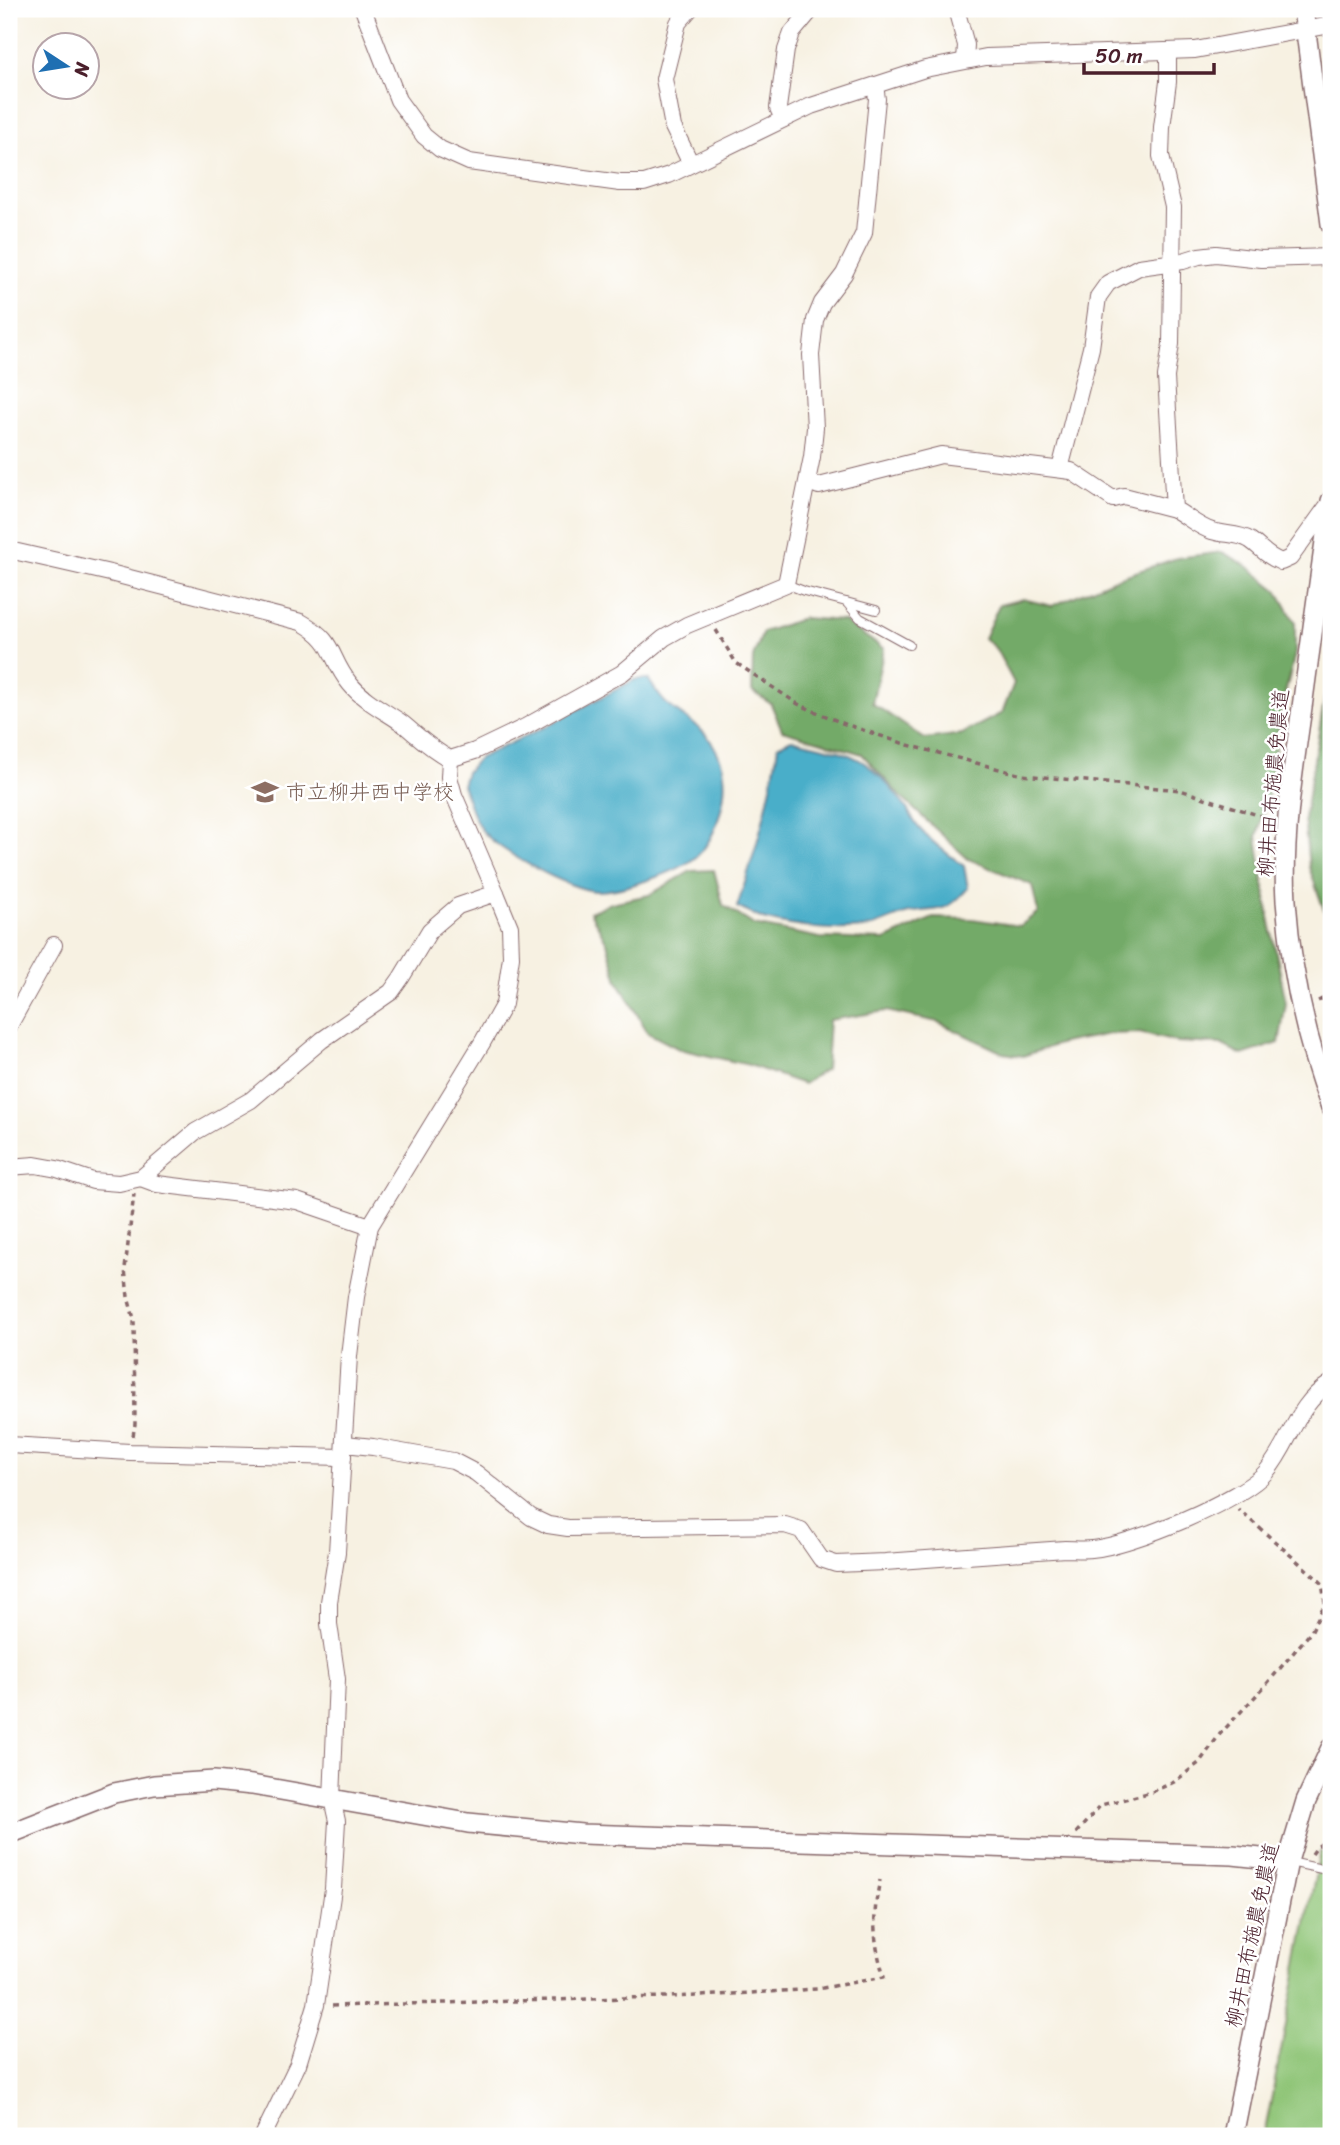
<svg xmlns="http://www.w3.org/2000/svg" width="1340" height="2145" viewBox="0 0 1340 2145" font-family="Sriracha,'Klee One',sans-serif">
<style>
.green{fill:#8fc577;stroke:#6c7251;stroke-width:2}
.forest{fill:#73aa68;stroke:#5e644a;stroke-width:2}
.water{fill:#4aaec9;stroke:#4a667a;stroke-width:2}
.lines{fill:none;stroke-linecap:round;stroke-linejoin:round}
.service-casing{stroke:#87686b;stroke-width:10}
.minor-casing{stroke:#87686b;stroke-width:18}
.tertiary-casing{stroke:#87686b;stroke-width:22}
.path{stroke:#87686b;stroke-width:3.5;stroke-dasharray:5 5;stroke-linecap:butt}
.service{stroke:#fff;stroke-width:8}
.minor{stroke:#fff;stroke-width:16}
.tertiary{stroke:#fff;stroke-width:19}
.labels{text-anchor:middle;stroke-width:5;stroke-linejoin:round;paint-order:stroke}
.street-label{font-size:21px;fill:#4a1f2b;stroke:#fff}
.education-label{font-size:21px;fill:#785e54;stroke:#fff;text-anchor:start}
</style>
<rect width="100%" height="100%" fill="#fff"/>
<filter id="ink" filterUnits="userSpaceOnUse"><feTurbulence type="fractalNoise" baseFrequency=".0143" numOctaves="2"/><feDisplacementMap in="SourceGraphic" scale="14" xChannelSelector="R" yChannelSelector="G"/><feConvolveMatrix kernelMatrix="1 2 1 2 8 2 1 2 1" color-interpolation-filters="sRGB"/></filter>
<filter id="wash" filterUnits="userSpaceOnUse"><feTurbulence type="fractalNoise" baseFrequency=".00686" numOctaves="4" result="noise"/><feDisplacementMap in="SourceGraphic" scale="28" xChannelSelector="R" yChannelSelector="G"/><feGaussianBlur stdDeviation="1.57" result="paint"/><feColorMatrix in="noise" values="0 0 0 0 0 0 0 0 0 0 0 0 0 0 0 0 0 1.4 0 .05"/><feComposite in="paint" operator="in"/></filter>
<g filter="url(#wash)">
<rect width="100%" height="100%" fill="#f7f1e2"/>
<!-- green -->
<path class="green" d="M1320,1852H1331V2136H1264Z"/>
<!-- forest -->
<g class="forest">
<path d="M1222,552L1246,565L1277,590L1295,622V654L1282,706L1268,794L1257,837L1269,917L1286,1003L1279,1043L1242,1055L1221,1044L1177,1042L1139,1033L1110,1034L1062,1043L1023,1056L1003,1053L938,1022L886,1011L829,1020L826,1069L803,1084L749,1065L679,1049L648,1033L618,981L607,943L590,912L611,903L649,895L691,871L714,870L723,905L754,925L820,938L885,940L933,918L972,919L1020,926L1038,912L1032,885L968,859L901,797L862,754L782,730L771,704L752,691L753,657L763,632L804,618L843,621L884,649L872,703L925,739L962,734L1002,713L1014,683L996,649L984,638L999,605L1023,599L1052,606L1115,579L1177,558Z"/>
<path d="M1331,663V930L1309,867L1304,818Z"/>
</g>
<!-- water -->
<g class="water">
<path d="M636,679H648C654,687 660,698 667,704C692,724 709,729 721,761C731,788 718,836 697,856C680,872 621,891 597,891C572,891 495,850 481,829C472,817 468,799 462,785L466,772L479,758L551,724Z"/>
<path d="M791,739C816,746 840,748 863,762C878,772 893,790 904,805C910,812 913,821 919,828C932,843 948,854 964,866L968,888C943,917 939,906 906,914C893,917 879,926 865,928C834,931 797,928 767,920C756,917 746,911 737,907C755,853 770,802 778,746Z"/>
</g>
</g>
<g filter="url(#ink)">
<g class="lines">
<!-- service casing -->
<g class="service-casing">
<g id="service">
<path d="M786,584L804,591L846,602"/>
<path d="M876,610L846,602L860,618L909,645"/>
<path d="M1290,1862L1331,1871"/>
</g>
</g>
<!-- minor casing -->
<g class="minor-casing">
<g id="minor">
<path d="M363,9L398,100L424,136L440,149L469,162L620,183H644L669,175L811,106L925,69L986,57L1195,50L1331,25"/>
<path d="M690,9L678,23L664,79L673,127L691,164"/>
<path d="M956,9L966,45L965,60"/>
<path d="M1168,51V82L1162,127L1161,156L1173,207L1171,344L1166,377L1174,509C1187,516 1198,527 1212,531C1225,535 1238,533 1250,540C1263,549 1264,555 1281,562L1290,558L1326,508L1331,504"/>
<path d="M783,119L778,108L786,50L792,33L812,9"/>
<path d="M1060,469L1091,348L1098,297L1108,283L1139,267L1183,261L1199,256L1216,254L1261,259L1331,257"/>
<path d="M808,482L819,486L941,455L1071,471L1113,499L1124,496L1174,509"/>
<path d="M9,550L110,573L301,622C337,642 328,657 350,684C364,701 385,711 402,723C418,736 431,749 450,759L475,751L525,727L622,673L664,638L687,625L786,584L812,457L815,428L811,355L815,320L822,303L844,274L864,233L877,99L875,86"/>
<path d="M9,1026L54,945"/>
<path d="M9,1167L35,1165L57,1169L93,1181L119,1183L141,1178L195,1132L251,1100L322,1040L391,992L401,978L430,930L458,906L496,893L454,795L449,777L450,759"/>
<path d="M141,1178L157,1184L297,1201L370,1226"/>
<path d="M345,1444L373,1447L453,1461L476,1473L531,1517L548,1525L568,1528L785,1525L801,1530L821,1559L836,1564L885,1562L1065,1549C1074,1549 1083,1550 1092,1549C1129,1546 1242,1500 1266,1472C1291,1443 1295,1405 1331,1383"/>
<path d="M9,1445L130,1452L343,1457"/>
<path d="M263,2136L298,2064L316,2005L333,1889L337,1821L332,1799L337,1679L329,1624V1602L337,1552L349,1356L356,1297L370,1226L482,1043L504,1004L511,957L510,927L496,893"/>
</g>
</g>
<!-- tertiary casing -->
<g class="tertiary-casing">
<g id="tertiary">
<path d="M1303,9L1331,224"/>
<path d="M1331,501C1321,567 1312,634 1303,700C1294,766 1282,834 1286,901C1291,972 1306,1041 1331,1107"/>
<path d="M9,1834L114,1793L154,1785L214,1781L252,1785L468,1823L582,1834L1233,1855L1288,1861"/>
<path d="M1233,2136L1288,1861L1306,1801L1331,1748"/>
</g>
</g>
<!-- path -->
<g class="path">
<path d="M716,630L736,663L798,704L842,723L908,745L1022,775L1180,790L1270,819"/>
<path d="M1318,1001L1331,995"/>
<path d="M133,1436L135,1424L134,1319L128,1297L125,1269L134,1194"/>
<path d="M1076,1833L1101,1805L1152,1792L1174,1782L1199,1763L1220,1734L1265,1686L1311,1632L1325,1603L1322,1583L1238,1509"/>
<path d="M1312,1854L1317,1847L1331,1837"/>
<path d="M332,2006L700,1996L817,1989L884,1977C873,1940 872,1918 880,1880"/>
</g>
<!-- service -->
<use href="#service" class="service"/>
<!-- minor -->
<use href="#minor" class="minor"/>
<!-- tertiary -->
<use href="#tertiary" class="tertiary"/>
</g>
</g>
<!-- icons -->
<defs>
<g id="school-bare" transform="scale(2.1)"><path d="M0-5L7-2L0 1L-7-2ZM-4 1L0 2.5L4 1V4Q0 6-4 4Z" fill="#8d6e63" stroke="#fff" stroke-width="2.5" paint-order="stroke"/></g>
</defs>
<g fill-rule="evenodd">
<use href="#school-bare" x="265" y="792"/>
</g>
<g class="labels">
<!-- street labels -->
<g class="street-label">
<text transform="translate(1273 783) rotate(-85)" y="7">柳井田布施農免農道</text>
<text transform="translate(1252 1935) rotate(-78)" y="7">柳井田布施農免農道</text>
</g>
<!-- education labels -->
<g class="education-label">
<text x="286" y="799">市立柳井西中学校</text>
</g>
</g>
<!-- margin -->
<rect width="1340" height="2145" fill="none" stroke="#fff" stroke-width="35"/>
<!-- north arrow -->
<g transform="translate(66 66) rotate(102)"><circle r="33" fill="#ffffff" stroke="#b7a5aa" stroke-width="2"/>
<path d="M0-5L12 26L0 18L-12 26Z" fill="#1f6fb2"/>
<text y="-10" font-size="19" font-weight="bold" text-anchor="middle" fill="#4a1f2b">N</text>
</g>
<!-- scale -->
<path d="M1084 63v10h130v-10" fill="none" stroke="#4a1f2b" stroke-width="3.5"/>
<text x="1095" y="63" font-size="21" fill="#4a1f2b" stroke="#ffffff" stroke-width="5" paint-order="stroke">50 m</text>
</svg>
